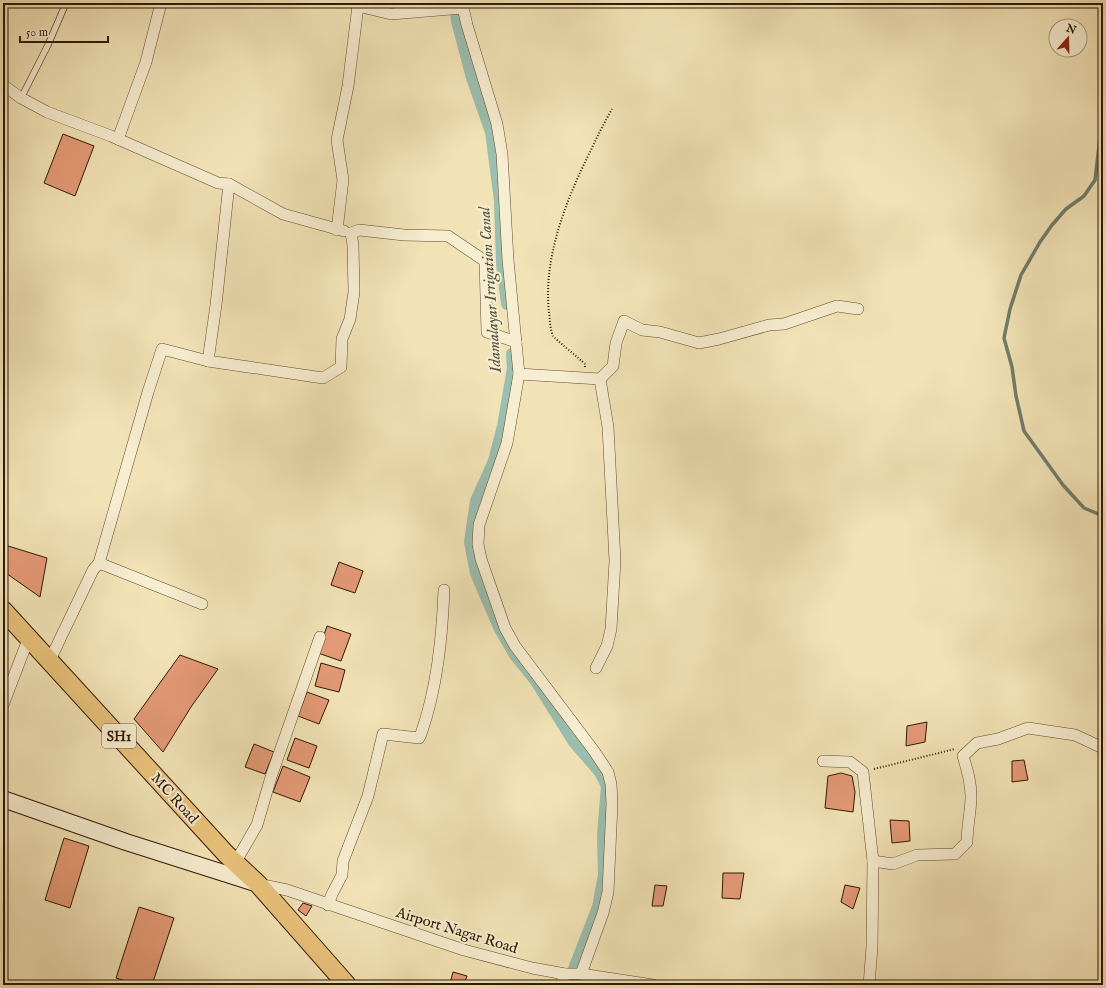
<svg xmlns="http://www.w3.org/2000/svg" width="1106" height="988" viewBox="0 0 1106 988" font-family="'IM FELL English',serif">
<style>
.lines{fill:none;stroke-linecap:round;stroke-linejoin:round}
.stream{stroke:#6f7c6b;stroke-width:3.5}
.canal{stroke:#9bbeaf;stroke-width:12}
.building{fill:#e49a76;stroke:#2e1804}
.lane-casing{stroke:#5f4b30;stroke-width:7}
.street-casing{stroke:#5f4b30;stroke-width:12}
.secondary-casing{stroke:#2e1804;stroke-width:18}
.primary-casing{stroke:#2e1804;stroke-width:20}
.path{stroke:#2e1804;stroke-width:2;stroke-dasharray:1 2;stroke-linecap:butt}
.lane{stroke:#f7edd0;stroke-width:5.5}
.street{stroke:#f7edd0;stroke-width:11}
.secondary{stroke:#f7edd0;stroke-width:16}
.primary{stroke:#e9c27b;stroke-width:18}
.labels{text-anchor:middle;stroke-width:4;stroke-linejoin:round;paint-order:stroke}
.shield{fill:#f7edd0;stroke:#6a5841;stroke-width:1}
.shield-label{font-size:14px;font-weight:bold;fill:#2e1804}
.street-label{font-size:15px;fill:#2e1804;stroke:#f7edd0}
.water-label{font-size:16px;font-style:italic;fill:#545240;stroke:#f7edd0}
</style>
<rect width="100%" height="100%" fill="#f2e3b6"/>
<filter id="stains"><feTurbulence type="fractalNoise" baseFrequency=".005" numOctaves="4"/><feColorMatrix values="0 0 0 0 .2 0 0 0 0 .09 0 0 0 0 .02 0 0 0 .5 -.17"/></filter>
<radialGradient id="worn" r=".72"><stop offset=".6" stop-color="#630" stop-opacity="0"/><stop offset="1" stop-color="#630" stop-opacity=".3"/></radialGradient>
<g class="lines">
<!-- stream -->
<path class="stream" d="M1100,138L1095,180L1084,196L1066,209L1052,225L1040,242L1021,275L1010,309L1004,338L1012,367L1016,396L1024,431L1063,485L1084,508L1103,516"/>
<!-- canal -->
<g class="canal">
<path d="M455,3L457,21L472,78L491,132L500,201L502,263L507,304"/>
<path d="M512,354L513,368L503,426L494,461L476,501L470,542L476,573L486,597L500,629L515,655L536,681L574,742L600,772L607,786L603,835L604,875L598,907L572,974L567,982"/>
</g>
</g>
<!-- building -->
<g class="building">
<path d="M63,134L94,146L75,196L44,183Z"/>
<path d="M5,545L47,558L40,597L3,571Z"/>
<path d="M339,562L363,571L355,593L331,585Z"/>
<path d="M327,626L351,634L341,661L318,653Z"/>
<path d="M180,655L218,669L191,707L163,752L134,719Z"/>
<path d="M321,663L345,670L339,692L315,686Z"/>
<path d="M307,692L329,700L319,724L298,716Z"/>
<path d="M927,722L925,742L906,746L907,726Z"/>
<path d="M295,738L317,746L309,768L287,760Z"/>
<path d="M254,744L274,752L265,774L245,767Z"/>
<path d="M1024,760L1028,780L1012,782V761Z"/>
<path d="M283,766L310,777L300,802L273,792Z"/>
<path d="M841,773L852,776L855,792L853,812L825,808L828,776Z"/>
<path d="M890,820L909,821L910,841L892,843Z"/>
<path d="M64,838L89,846L70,908L45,900Z"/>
<path d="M723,873H744L740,899L722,898Z"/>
<path d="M655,885L667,886L663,906H652Z"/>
<path d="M845,885L860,888L853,909L841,902Z"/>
<path d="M303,903L312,906L306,916L298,910Z"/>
<path d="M139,907L174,918L152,985H139L116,978Z"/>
<path d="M453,972L467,976L464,985H437L438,981L450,983Z"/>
</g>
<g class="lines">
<!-- lane casing -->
<g class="lane-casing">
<path id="lane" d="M21,98L48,45L66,3"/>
</g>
<!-- street casing -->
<g class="street-casing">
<g id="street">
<path d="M354,3L358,6L391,14L463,8"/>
<path d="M462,3L467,25L497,124L502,154L508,260L519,374L507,443L479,525L478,544L481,559L505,628L515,646L594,751L608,772L611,784L612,804L608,892L603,913L581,974"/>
<path d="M3,85L21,98L47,112L111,136L218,183L229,184L216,305L208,361L323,378L341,367L342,339L350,319L354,292L353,245L351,233L359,230L404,235L448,236L485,261L487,332L516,342"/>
<path d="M118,139L146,62L161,3"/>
<path d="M229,184L283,214L344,231"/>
<path d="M337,230L343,180L337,140L348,86L358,6"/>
<path d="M519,374L600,379L613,366L616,343L624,321L642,330L660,332L699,343L719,339L769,325L784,324L837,306L858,309"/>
<path d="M99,563L202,604"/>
<path d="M50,660L93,570L99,563L148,392L162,349L208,361"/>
<path d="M596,668L607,646L611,629L615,561L608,427L600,379"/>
<path d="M3,705L29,637"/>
<path d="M823,761L850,762L863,772L873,861L893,864L917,855L955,854L967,842C967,826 971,811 971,796C971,782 967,769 963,756L977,743L998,739L1028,728L1075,735L1103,748"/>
<path d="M235,863L257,825L271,777L320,637"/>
<path d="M258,884L287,890L464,950L532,968L565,974H581L653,985"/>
<path d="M328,905L332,894L342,875L343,861L368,796L383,734L419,738L421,734C437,688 442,639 444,590"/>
<path d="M561,985L565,974"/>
<path d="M869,985L872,947L873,861"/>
</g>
</g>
<!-- secondary casing -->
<g class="secondary-casing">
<path id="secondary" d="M3,799L126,842L258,884"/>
</g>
<!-- primary casing -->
<g class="primary-casing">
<path id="primary" d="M3,610L226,854L258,884L347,985"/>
</g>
<!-- path -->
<g class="path">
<path d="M585,367V364C581,360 554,338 553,336C550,329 550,320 549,312C543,258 566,200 590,152C597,137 604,123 612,109"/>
<path d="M874,769L955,749"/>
</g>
<!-- lane -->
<use href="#lane" class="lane"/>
<!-- street -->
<use href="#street" class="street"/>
<!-- secondary -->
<use href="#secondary" class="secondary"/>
<!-- primary -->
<use href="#primary" class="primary"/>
</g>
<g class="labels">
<!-- shield labels -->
<rect class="shield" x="102" y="724" width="34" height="24" rx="3"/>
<g class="shield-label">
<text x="119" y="741">SH1</text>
</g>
<!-- street labels -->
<g class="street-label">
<text transform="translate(175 798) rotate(48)" y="5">MC Road</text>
<text transform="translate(457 930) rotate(17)" y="5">Airport Nagar Road</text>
</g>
<!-- water labels -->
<g class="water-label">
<text transform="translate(489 290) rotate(-94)" y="6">Idamalayar Irrigation Canal</text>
</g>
</g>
<!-- margin -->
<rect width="1106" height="988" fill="none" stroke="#f2e3b6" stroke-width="16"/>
<rect x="4" y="4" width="1098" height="980" fill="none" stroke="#2e1804" stroke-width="2"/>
<rect x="8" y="8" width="1090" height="972" fill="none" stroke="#2e1804"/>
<!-- north arrow -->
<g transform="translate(1068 38) rotate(20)"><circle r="19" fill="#f7edd0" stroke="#a7987e"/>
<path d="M0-3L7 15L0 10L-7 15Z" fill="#8f2418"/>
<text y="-6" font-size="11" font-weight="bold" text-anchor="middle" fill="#2e1804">N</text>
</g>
<!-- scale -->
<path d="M20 36v6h88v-6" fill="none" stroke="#2e1804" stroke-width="2"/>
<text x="26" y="36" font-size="12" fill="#2e1804" stroke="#f7edd0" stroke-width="3" paint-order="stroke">50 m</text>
<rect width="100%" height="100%" filter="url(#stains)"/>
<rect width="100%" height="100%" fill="url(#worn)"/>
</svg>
